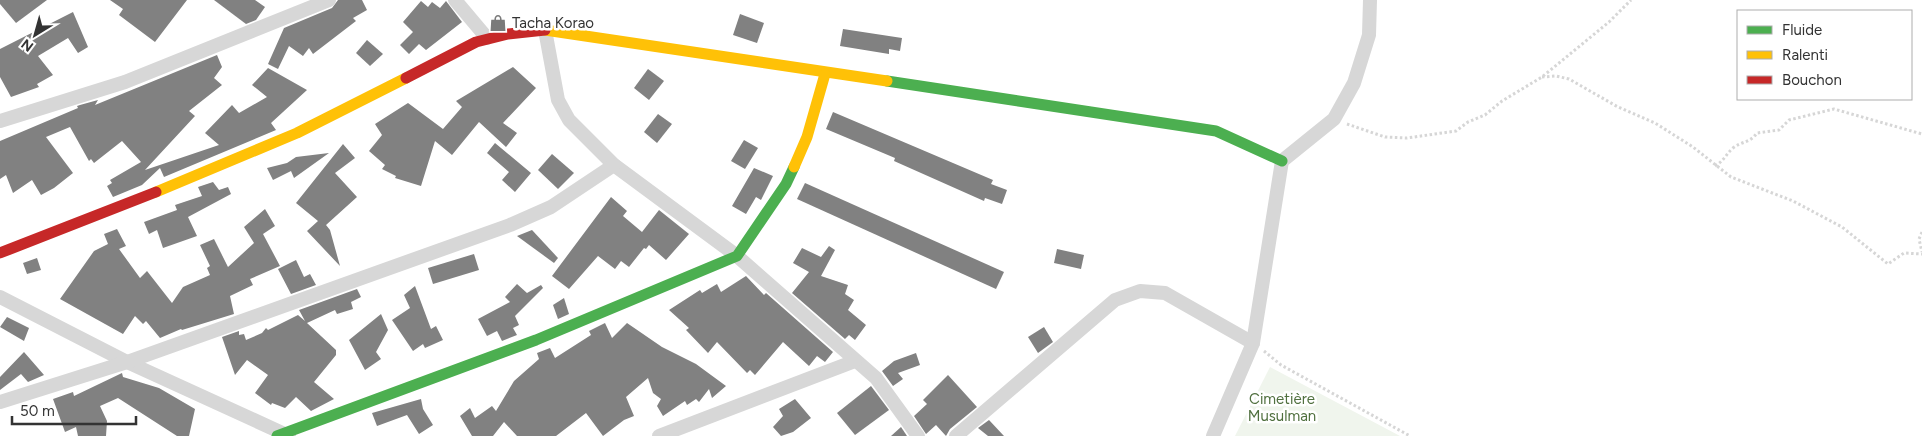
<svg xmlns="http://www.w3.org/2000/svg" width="1922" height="436" viewBox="0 0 1922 436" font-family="Figtree,sans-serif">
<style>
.green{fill:#f0f5ed}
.building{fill:#818181}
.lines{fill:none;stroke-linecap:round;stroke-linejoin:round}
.path{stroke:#d6d6d6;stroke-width:3;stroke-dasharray:2.5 2.5;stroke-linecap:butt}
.street{stroke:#d7d7d7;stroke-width:14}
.fast{stroke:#4caf50;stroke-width:11}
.slow{stroke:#ffc107;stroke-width:11}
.jam{stroke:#c62828;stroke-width:11}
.labels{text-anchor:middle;stroke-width:5;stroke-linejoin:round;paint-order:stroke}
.poi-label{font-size:15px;fill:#333;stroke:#fff;text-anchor:start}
.park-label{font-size:15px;fill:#50703f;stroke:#fff}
</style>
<rect width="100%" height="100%" fill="#fff"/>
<!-- green -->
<path class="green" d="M1270,367L1400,436H1235Z"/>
<!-- building -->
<g class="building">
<path d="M0,0H47L16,23L0,4Z"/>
<path d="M110,0H187L155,42L119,15L123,9Z"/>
<path d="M214,0H255L265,7L256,20L246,24Z"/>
<path d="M338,0H362L367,10L353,18L356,21L313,54L309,48L303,56L289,46L278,69L268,64L284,28L332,8Z"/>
<path d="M421,1L428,7L432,2L440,8L446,1L462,22L426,50L419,44L409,54L400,45L413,32L403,22Z"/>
<path d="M73,12L88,47L78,53L68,38L38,56L53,75L37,84L39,87L11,97L0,77V49Z"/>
<path d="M740,14L764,23L757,43L733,35Z"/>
<path d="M843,29L902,38L900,51L889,49V54L840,46Z"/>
<path d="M367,40L383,54L370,66L356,53Z"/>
<path d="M217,55L222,67L214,78L222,85L189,111L195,116L145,170L219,145L205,133L232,105L239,113L267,97L252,85L268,68L307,90L271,123L276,130L164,177L160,168L142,185L113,197L107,186L112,183L110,180L141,162L122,141L94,163L91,159L89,161L70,127L46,137L73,173L54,188L41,195L32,180L13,193L6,175L0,179V141L78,108L77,106L80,105L98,100L95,105Z"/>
<path d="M513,67L536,88L503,123L517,133L506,147L479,122L452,155L435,141L421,186L395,178L396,176L382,169L385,165L369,151L382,135L375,124L408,103L443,129L462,107L456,101Z"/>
<path d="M648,69L664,81L649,100L634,88Z"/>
<path d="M833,112L993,180L991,184L1007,190L1002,204L985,198L984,201L894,161L895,158L826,129Z"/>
<path d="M658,114L672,124L657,143L644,132Z"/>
<path d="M744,140L758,148L745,169L731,161Z"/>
<path d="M495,143L531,173L515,192L502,180L509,172L487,153Z"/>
<path d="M343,144L355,158L335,173L357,197L326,225L330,230L340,266L307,231L318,221L296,203Z"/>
<path d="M329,153L294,178L291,171L273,180L267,168L287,163L296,157Z"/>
<path d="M552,154L574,173L558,189L538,170Z"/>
<path d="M754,168L773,176L761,200L756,197L746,214L732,206Z"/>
<path d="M213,182L219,190L228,187L231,194L188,217L197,236L163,248L157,230L149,234L144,222L177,210L175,205L202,196L198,187Z"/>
<path d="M805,183L1004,272L996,289L797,199Z"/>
<path d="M611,197L627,211L623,216L642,232L659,210L689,234L666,260L649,245L646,249L644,248L629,267L621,261L615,269L598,256L569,289L552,276Z"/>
<path d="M265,209L275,226L263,234L280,266L250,279L253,285L230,296L234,314L182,330L181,329L160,338L146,321L143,324L135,316L123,334L60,299L94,251L108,244L104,234L117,229L126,246L119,249L140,278L147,271L172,303L183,287L210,275L207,268L210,266L200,245L214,239L228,267L254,243L244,227Z"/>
<path d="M532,230L558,258L554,263L517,236Z"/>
<path d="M829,246L835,250L821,276L848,285L845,294L854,300L848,310L866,325L855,340L849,335L845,339L792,293L809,272L793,263L802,248L821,257Z"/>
<path d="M1057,249L1084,255L1081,269L1054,263Z"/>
<path d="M474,254L479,270L433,284L428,268Z"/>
<path d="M37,258L41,270L27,274L23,263Z"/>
<path d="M296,260L304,277L310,274L316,285L291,294L278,269Z"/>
<path d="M746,276L764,295L766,293L833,352L825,362L817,356L809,366L783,342L755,375L750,370L747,373L717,342L708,353L686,330L689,328L669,310L700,290L702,293L717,284L721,292Z"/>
<path d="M517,284L527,293L541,285L543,288L515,316L519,325L513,328L517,335L502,341L497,331L487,336L478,319L510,302L505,297Z"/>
<path d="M415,286L431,329L436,326L443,340L425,348L423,344L413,351L392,320L410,308L404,295Z"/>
<path d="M357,289L361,297L351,302L353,309L337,314L335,310L307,323L336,350V355L314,382L334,399L311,411L296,397L285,408L272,403L271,405L255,393L268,375L247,360L235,375L222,337L239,331V335L244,334L246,340L262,333L266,328L268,330L298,315L305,321L299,310Z"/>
<path d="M564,298L569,314L558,319L553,305Z"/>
<path d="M381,314L388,330L376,352L381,359L365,370L349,340Z"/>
<path d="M7,317L29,328L24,341L0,327Z"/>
<path d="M605,323L612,338L627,323L662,347L696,364L726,386L712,398L709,389L699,402L696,399L687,405L685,401L663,416L657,406L661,399L653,393L648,378L626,397L634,416L624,420L603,436L586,413L556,436H517L504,422L493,436H472L460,416L470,408L475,418L492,406L496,411L514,381L539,359L537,353L550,348L555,358L591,335L589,331Z"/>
<path d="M1044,327L1053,342L1038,353L1028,337Z"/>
<path d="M24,352L44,375L28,382L21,374L0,390V377Z"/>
<path d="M916,353L920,365L898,373L903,379L893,386L882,371L894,361Z"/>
<path d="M122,373L123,377L159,388L195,409L189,436H177L118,398L100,406L107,421L106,436H78L76,427L65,432L53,399L73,392L74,396Z"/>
<path d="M948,375L977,407L950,429L946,436L936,425L926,434L914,416L927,404L923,400Z"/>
<path d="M871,386L889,410L855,435L837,413Z"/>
<path d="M421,399L423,409L433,425L419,434L407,415L377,426L372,413Z"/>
<path d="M795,399L811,418L793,432L781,436L773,427L783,416L779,409Z"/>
<path d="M989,420L1004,436H988L978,428Z"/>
<path d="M901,427L907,436H891Z"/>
</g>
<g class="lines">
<!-- path -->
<g class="path">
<path d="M1542,77L1556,76L1569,79L1618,107L1655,123L1693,147L1731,177L1793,201L1842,227L1888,264L1904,253L1922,254"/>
<path d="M1347,124L1385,137L1407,138L1456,131L1468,122L1485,115L1502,101L1542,77L1609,22L1631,0"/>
<path d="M1715,166C1724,161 1726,154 1733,148C1742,141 1750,143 1757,133L1779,130L1789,120L1834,109L1922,134"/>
<path d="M1922,232L1919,239L1922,252"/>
<path d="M1264,351L1281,365L1410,436"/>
</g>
<!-- street -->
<g class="street">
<path d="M455,0L487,38"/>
<path d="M545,30L558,100L569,120L614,165L737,256L876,378L918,436"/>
<path d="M0,121L125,82L329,0"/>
<path d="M0,297L127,362L289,436"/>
<path d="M0,402L127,362L510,225L551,207L614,165"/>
<path d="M659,436L855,361"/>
<path d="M956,436L1115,300L1140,291L1165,293L1253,343"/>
<path d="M1213,436L1253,343L1282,161L1334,119L1354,83L1369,35L1370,0"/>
</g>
<!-- fast -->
<g class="fast">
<path d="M887,81L1216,131L1282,161"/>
<path d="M277,436L536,340L737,256L786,184L794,167"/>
</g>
<!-- slow -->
<g class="slow">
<path d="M545,30L887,81"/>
<path d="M794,167L807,137L825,74"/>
<path d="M156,192L297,133L406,78"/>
</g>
<!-- jam -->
<g class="jam">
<path d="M406,78L476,42L508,34L545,30"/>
<path d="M0,253L156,192"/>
</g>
</g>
<!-- icons -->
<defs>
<g id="shop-bare" transform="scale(1.35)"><path d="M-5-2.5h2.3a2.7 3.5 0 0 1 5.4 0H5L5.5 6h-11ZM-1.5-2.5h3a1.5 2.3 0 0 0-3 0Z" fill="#7a7a7a" stroke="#fff" stroke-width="2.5" paint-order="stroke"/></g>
</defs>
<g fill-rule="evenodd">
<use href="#shop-bare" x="498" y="23"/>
</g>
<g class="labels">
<!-- poi labels -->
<g class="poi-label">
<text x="512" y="28">Tacha Korao</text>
</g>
<!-- park labels -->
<g class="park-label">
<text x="1282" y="404">Cimetière<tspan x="1282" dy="17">Musulman</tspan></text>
</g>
</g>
<!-- legend -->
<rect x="1737" y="10" width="175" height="90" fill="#ffffff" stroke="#adadad"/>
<rect x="1747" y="26" width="25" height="8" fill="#4caf50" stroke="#adadad"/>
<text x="1782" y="35" font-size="15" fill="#333333">Fluide</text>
<rect x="1747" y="51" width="25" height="8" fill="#ffc107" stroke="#adadad"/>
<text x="1782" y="60" font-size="15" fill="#333333">Ralenti</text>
<rect x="1747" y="76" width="25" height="8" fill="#c62828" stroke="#adadad"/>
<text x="1782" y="85" font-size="15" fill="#333333">Bouchon</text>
<!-- north arrow -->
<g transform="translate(35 35) rotate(217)" stroke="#ffffff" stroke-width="4" paint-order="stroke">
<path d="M0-4L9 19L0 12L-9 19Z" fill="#333333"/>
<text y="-8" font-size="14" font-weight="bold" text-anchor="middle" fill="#333333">N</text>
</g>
<!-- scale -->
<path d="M12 416v8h124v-8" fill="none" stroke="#333333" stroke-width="2.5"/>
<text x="20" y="416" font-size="15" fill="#333333" stroke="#ffffff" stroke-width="4" paint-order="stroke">50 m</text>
</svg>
